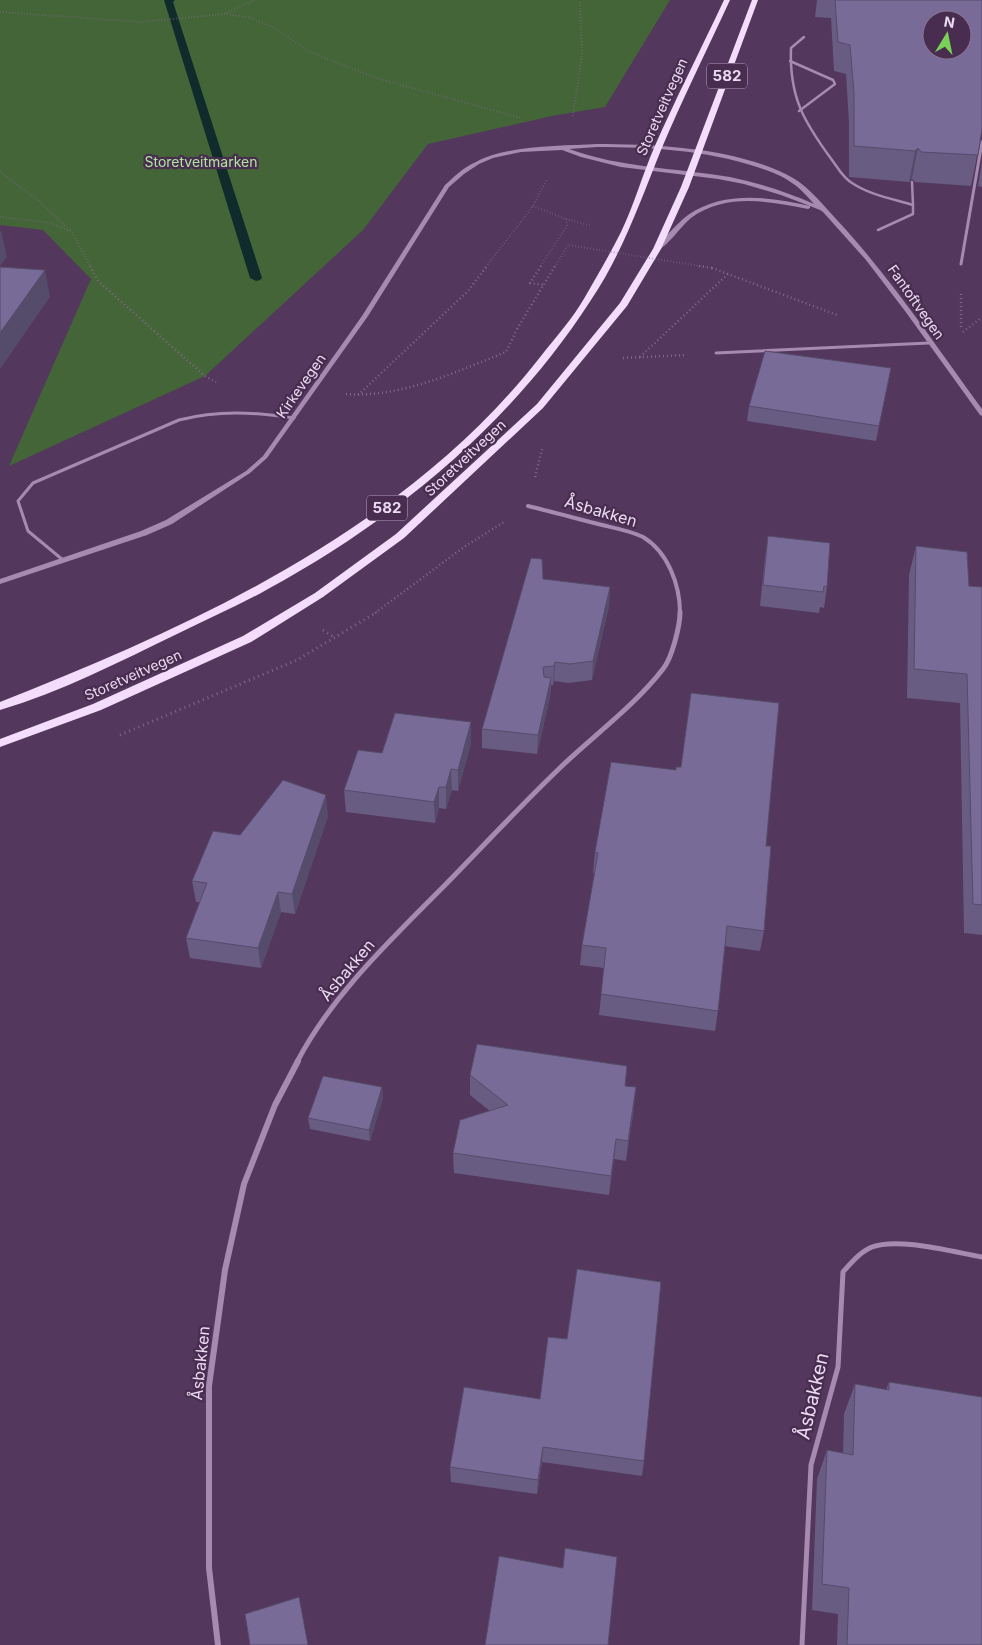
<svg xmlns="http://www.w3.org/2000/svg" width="982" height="1645" viewBox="0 0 982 1645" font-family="Inter,sans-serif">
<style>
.green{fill:#446538}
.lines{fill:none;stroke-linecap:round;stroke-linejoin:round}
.stream{fill:#102b2b;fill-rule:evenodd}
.path-far2{stroke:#816989;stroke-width:2;stroke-dasharray:0.5 2.5;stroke-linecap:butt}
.path-far1{stroke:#816989;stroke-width:2.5;stroke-dasharray:1 3;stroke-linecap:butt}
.path{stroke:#816989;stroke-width:3;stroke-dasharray:1 4;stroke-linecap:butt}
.service-far2{stroke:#a78ab0;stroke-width:2.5}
.service-far1{stroke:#a78ab0;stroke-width:3}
.service{stroke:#a78ab0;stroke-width:5}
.minor-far3{stroke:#a78ab0;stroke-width:3}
.minor-far2{stroke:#a78ab0;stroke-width:4}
.minor-far1{stroke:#a78ab0;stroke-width:5}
.minor{stroke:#a78ab0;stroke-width:6}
.tertiary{fill:#a78ab0;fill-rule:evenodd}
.primary{fill:#f4ddfc;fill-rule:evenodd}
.path-bridge-far1{stroke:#816989;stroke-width:2;stroke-dasharray:0.5 2.5;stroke-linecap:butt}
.path-bridge{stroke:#816989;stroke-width:2.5;stroke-dasharray:1 3;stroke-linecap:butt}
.wall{fill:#685c83}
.shaded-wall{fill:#554b6a}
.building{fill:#796b98;stroke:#554b6a;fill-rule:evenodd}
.labels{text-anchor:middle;stroke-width:4.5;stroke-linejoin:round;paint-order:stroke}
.far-street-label{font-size:14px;fill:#ecdbf2;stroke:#482d51}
.far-park-label{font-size:14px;fill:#afe59d;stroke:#482d51}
.shield{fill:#482d51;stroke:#bba7c2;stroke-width:1}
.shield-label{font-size:15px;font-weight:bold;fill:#ecdbf2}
.street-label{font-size:16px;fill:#ecdbf2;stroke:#482d51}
.near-street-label{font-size:19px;fill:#ecdbf2;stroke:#482d51}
</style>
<rect width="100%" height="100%" fill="#53375c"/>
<!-- green -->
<path class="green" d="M0,0H670L605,107L552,116L428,144L363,230L205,376L9,466L91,279L43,230L0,225Z"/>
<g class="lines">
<!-- stream -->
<path class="stream" d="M164,0H175L173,2L262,278L260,280L256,281L250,278Z"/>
<!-- path-far2 -->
<g class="path-far2">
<path d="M0,12L141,22L225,14L248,17L275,28L308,51L376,78L521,118"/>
<path d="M226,13L254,0"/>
<path d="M573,116L582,55L580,0"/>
<path d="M0,172L37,199L70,231"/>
<path d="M533,206L566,219L567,226L540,267"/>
<path d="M0,217L50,223L72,232L91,267"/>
<path d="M566,219L592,226"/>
<path d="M486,267L533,206L547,179"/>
</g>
<!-- path-far1 -->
<g class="path-far1">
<path d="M90,266L98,281L205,376L216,382"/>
<path d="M541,266L530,283L543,285"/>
<path d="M712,268L837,315"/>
<path d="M961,294V328"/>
<path d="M963,332L982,317"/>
<path d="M640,357L728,274"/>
<path d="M623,358L687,355"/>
<path d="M346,394C402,398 455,372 506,352L517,329"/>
<path d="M358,395L468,291L487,266"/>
<path d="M535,477L542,449"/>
<path d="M375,613L464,547L504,522"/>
</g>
<!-- path -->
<g class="path">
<path d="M323,630L335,638"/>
<path d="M120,735L297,660L377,612"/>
</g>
<!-- service-far2 -->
<g class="service-far2">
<path d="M804,37L791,48C789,97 804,122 832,160C838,168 843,178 852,183C870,195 893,199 913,205V214L878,230"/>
<path d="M790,61L833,80L835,84L799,111"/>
<path d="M912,182L913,205"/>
</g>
<!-- service-far1 -->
<g class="service-far1">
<path d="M716,353L929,343"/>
<path d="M63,560L28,531L18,501L33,483L179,420C218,410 254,412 294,418"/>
</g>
<!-- service -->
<path class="service" d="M802,1645L811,1465L838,1367L843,1272C851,1263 860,1252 872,1247C898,1237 953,1252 982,1257"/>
<!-- minor-far3 -->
<path class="minor-far3" d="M961,264L982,142"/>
<!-- minor-far2 -->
<path class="minor-far2" d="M528,506C553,512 578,519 602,525C615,528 631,531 643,537C668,552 680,585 680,613"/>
<!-- minor-far1 -->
<path class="minor-far1" d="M297,1062C333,993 393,938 447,883C486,843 524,802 564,764C597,733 635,705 663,669C672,658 680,626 680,612"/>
<!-- minor -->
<path class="minor" d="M218,1645L209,1568V1386L225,1270L244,1184L275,1105L298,1061"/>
<!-- tertiary -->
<path class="tertiary" d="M597,144C658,144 739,148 793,178C810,188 824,206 837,220C891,278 935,345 982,409V416L980,415L905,311L866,260L823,212L820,210L810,206V208L808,209C769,201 725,193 691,218C679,228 670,244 657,251L655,250V248C666,237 676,224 688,215C724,190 770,197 810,206L781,195L744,184L718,179L621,167L581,157L562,150L521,152L493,158L479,164L464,174L449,187L368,316L267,458L250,473L172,524L147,535L0,584V579L141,531L166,520L246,471L263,456L362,316L445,185C455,176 464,167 476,162C507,145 561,146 597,144ZM597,147C650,147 705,150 757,167C769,171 782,175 792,183C800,188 807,196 814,204C787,192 759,183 730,177C676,168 621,168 569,149Z"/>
<!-- primary -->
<g class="primary">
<path d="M724,0H730C707,50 682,100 661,150C640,202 622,254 591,300C512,423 395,520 268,589C238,606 207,619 177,634C119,662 61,692 0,710V702C197,625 408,527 541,356C556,337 573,318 585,297C597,276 610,254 621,232C634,205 642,176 654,148C676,98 701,49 724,0Z"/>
<path d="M752,0H758L689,187L661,249L627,306L543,408L404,538L323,597L251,642L101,710L0,747V739L93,704L243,636L315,593L396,534L537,404L620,303L653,249L681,187Z"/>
</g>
<!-- path-bridge-far1 -->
<path class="path-bridge-far1" d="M555,267L568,245L706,267"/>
<!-- path-bridge -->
<g class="path-bridge">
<path d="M699,266L712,268"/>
<path d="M517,329L555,266"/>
</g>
</g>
<!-- wall -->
<g class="wall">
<path d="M817,0H982L980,141L971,186L915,182L912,179L909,182L849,177V123L846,74L834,71L831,18L815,17Z"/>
<path d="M982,162V187L978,186Z"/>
<path d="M891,368L876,441L747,421L749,406Z"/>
<path d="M768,536L827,587L824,608L820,607L819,613L760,606L765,557Z"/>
<path d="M916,546L969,586L982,587V935L964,933L960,703L907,698L909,575Z"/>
<path d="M543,579L610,587L609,606L592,680L569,683L554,681L553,685H551L550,697L537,754L482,748V729Z"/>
<path d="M471,722V743L458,791L452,790L446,809L439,808L435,823L346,812L344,790Z"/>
<path d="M676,770L766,846L764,931L760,951L724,946L718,1011L715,1031L599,1015L604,968L580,965L582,945L595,873H593L595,852Z"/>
<path d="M328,816L295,914L281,912L261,968L190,958L186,938L200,902H196L192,881L240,835Z"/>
<path d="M470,1075L625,1086L634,1108L626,1161L614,1159L609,1195L454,1173L453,1153L490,1111L470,1095Z"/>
<path d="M382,1087L383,1098L370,1141L310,1129L308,1118Z"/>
<path d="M889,1382L982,1645H837L838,1614L812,1610L817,1479L827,1450L843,1453L844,1414L855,1384L886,1390Z"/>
<path d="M464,1387L644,1461L642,1476L542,1462L537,1494L451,1482L450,1467Z"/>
</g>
<!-- shaded-wall -->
<g class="shaded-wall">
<path d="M918,148L912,179L909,182L915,151Z"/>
<path d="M1,230L7,257L0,266V232Z"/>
<path d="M45,270L50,297L0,369V333Z"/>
<path d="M610,587L609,606L592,680L593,661Z"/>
<path d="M555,662L554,681L553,685L554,666Z"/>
<path d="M551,678L550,697L537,754L538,735Z"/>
<path d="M471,722V743L458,791V770Z"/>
<path d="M451,769L452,790L446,809V787Z"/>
<path d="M439,787V808L435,823L434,802Z"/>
<path d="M326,795L328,816L295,914L292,894Z"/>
<path d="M278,892L281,912L261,968L258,948Z"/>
<path d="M382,1087L383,1098L370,1141L369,1130Z"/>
<path d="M636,1087L634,1108L626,1161L628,1141Z"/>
<path d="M616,1139L614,1159L609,1195L611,1176Z"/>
<path d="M543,1447L542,1462L537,1494L538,1480Z"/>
</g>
<!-- building -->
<g class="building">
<path d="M835,0H982V129L978,155L921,152L918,148L915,151L854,146V93L850,45L838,42ZM932,20H962V50H932Z"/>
<path d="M0,267L45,270L0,333Z"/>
<path d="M765,351L891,368L879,426L749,406Z"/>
<path d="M768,536L830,543L827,587L824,586L823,592L763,585Z"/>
<path d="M916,546L967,552L969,586L982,587V905L973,904L967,674L914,669Z"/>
<path d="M531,558L542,559L543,579L610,587L593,661L570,664L555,662L554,666L543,667L544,677L551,678L538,735L482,729Z"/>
<path d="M691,693L779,703L766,846H771L764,931L727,926L718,1011L601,994L606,948L582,945L598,853L595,852L611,762L676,770V767H681Z"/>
<path d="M395,713L471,722L458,770L451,769L446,787H439L434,802L344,790L358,750L382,753Z"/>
<path d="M283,780L326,795L292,894L278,892L258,948L186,938L207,883L192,881L213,831L240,835Z"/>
<path d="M477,1044L627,1066L625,1086L636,1087L628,1141L616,1139L611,1176L453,1153L460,1120L508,1105L470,1075Z"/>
<path d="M323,1076L382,1087L369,1130L308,1118Z"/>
<path d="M577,1269L661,1282L644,1461L543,1447L538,1480L450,1467L464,1387L540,1399L548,1337L567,1339Z"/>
<path d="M889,1382L982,1397V1645H847L849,1588L822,1584L827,1450L853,1455L855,1384L889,1390Z"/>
<path d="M565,1548L617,1557L608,1645H485L499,1556L563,1568Z"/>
<path d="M299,1597L308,1645H250L245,1614Z"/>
</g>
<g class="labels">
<!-- far-street labels -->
<g class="far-street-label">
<text transform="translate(662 107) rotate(-66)" y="5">Storetveitvegen</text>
<text transform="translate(916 302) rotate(55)" y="5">Fantoftvegen</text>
<text transform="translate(301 386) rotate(-55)" y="5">Kirkevegen</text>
<text transform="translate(465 458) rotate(-43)" y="5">Storetveitvegen</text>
<text transform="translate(133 675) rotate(-24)" y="5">Storetveitvegen</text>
</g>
<!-- far-park labels -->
<g class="far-park-label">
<text x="201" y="167">Storetveitmarken</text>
</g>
<!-- shield labels -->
<g class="shield">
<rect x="707" y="63.5" width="40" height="25" rx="4"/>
<rect x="367" y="495.5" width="40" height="25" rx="4"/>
</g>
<g class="shield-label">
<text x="727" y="81">582</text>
<text x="387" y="513">582</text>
</g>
<!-- street labels -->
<g class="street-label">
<text transform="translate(601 511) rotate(16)" y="6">Åsbakken</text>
<text transform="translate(347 970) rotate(-50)" y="6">Åsbakken</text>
<text transform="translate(200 1363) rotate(-84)" y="6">Åsbakken</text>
</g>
<!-- near-street labels -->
<g class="near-street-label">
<text transform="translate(812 1396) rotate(-77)" y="7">Åsbakken</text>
</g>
</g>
<!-- north arrow -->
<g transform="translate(947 35) rotate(10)"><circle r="24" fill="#482d51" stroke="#8a7391"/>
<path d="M0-4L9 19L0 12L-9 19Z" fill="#79d158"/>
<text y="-8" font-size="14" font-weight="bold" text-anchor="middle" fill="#ecdbf2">N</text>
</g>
</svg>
